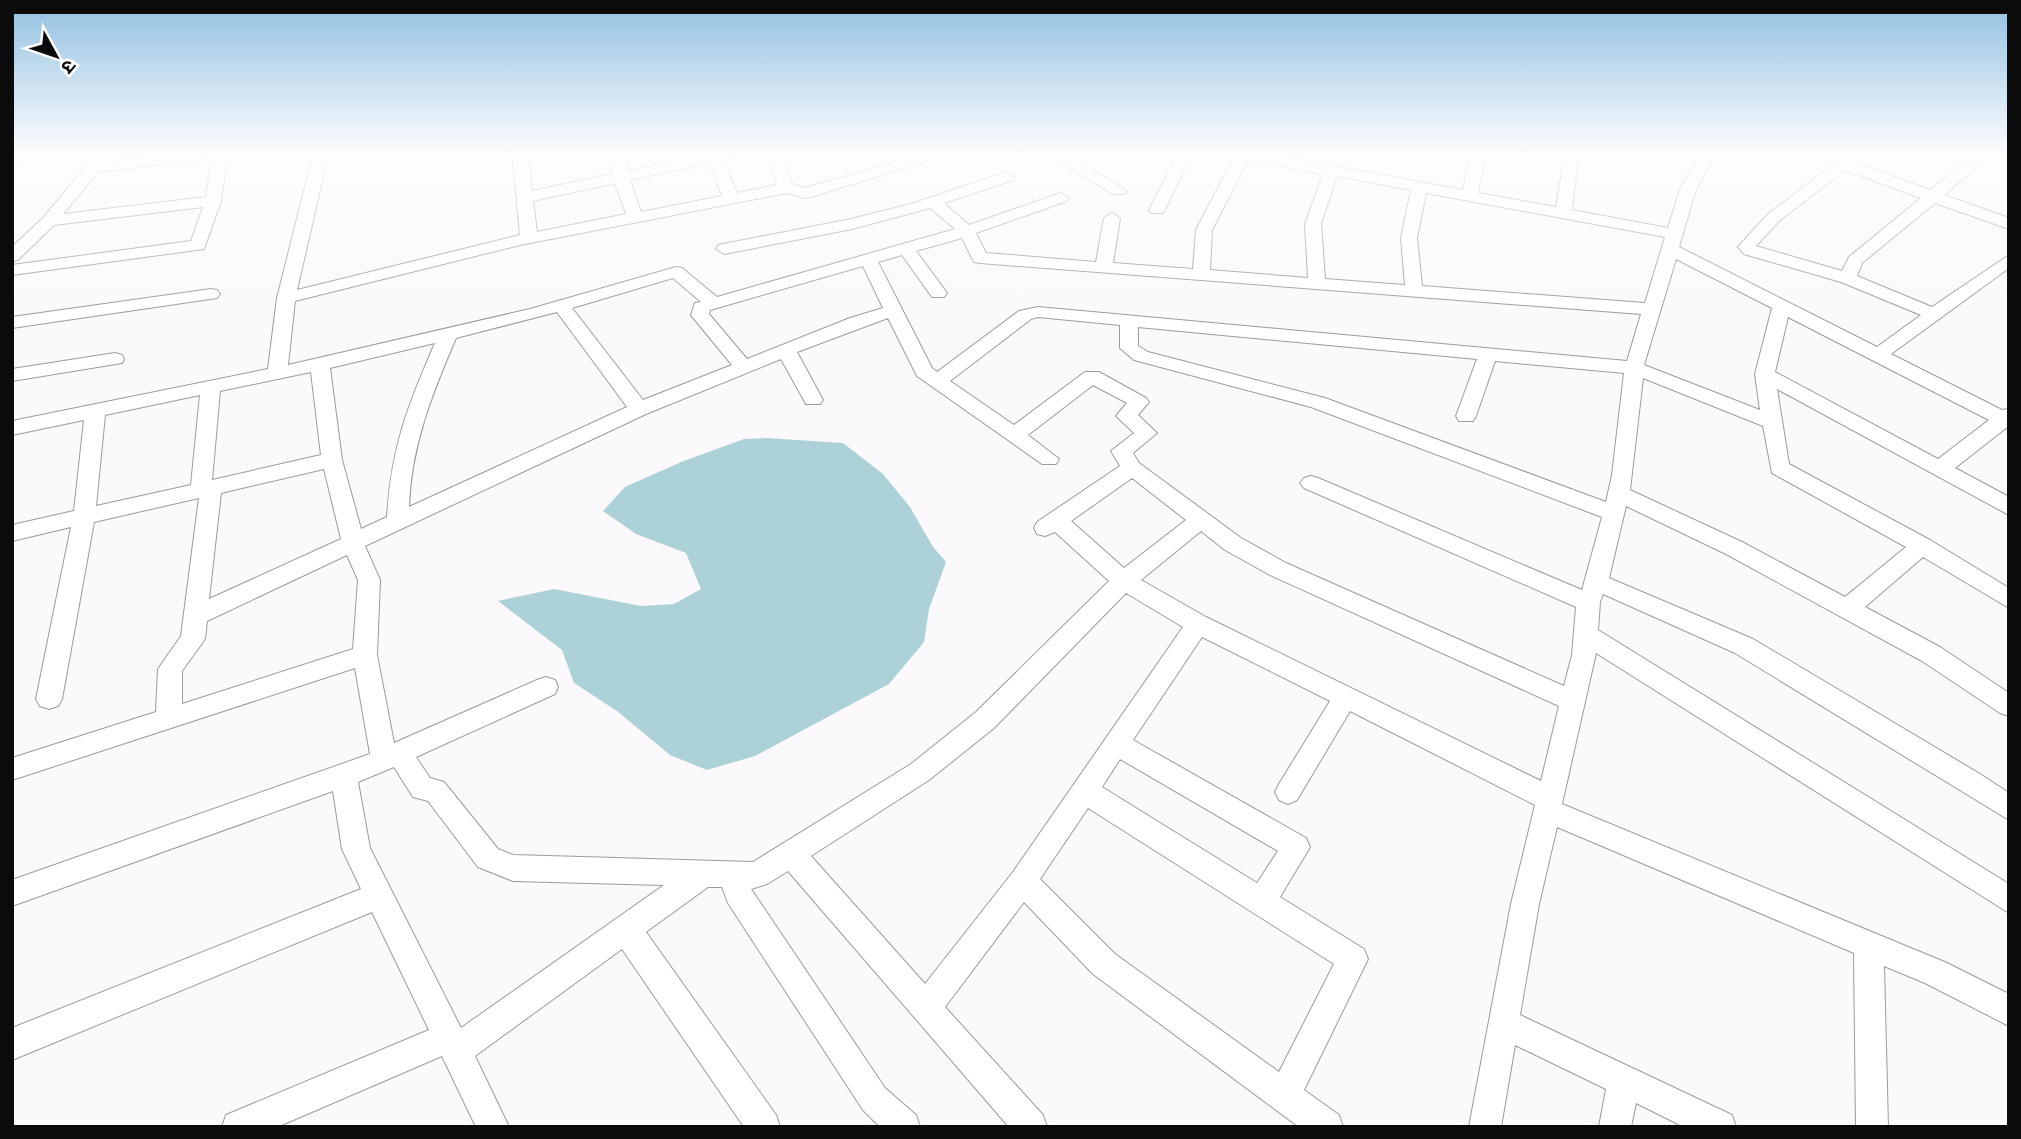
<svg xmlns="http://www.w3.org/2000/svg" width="2021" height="1139" viewBox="0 0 2021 1139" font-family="'Source Sans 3','Noto Sans Devanagari',sans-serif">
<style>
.water{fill:#acd1d7}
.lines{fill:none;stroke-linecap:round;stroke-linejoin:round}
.minor-casing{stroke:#9d9a9d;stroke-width:2}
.minor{fill:#fff;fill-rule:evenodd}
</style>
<rect width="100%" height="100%" fill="#fbf9fc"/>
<!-- water -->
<path class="water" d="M767,438L843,443L883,474L910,507L933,547L946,562L929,609L924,642L889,684L755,756L707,770L670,755L617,711L574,683L562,650L498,601L554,589L641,606L674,604L701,589L686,553L636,534L603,511L625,487L681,462L744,439Z"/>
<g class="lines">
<!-- minor casing -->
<g class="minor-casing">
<g id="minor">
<path d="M13,151H29L17,164L12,166Z"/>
<path d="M99,151H114L106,162L194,151H228L221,201L204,249L12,275V265L191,241L203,207L54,225L18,260L12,261V247L43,218ZM212,158L206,197L63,214L98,172Z"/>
<path d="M314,151H329L297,290L520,235L512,151H528L532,191L613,174L609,151H624L628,171L706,154L705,151H750L723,160L737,193L776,185L777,182L765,151H780L792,184L805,188L935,151H960L811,197L804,198L787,193L520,245L295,301L288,365L530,309L676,267L682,268L717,297L955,229L930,208L852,229L724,254L716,249L718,245L851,219L911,204L1007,172L1015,177L1013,180L944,203L969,225L1055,195L1061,193L1069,198L1067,201L976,233L986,253L1096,262L1104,218L1112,213L1120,218L1113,263L1193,269L1196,230L1234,157L1219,151H1253L1463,190L1471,151H1486L1478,193L1556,207L1565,154L1567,151H1579L1572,210L1668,228L1679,192L1701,151H1716L1695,192L1679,247L1877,347L1921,315L1841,282L1744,254L1738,247L1767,215L1851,151H1868L1855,163L1930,190L1964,163H1974L1977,166L1974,169L1944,195L2009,218V229L1935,203L1862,263L1857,276L1932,307L2009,255V268L1891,354L2002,410L2009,409V429L2006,428L1955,468L2009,497V515L1777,389L1789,464L1930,540L2009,588V608L1923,557L1865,607L1940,647L2009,693V716L2000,713L1922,661L1726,554L1626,506L1609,578L1753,639L1980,774L2009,793V820L1735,653L1603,594L1600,602L1598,630L2009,884V913L1596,653L1562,804L1947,963L2009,994V1026L1925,983L1884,966L1888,1127H1856L1854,953L1557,827L1539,904L1520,1015L1732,1115L1736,1127H1684L1636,1103L1631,1127H1599L1606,1089L1515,1045L1501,1127H1469L1511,904L1535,805L1350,711L1297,800L1288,804L1279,800L1275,792L1279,784L1330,701L1202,637L1133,740L1306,838L1310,847L1280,897L1364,949L1368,959L1304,1090L1339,1115L1343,1127H1299L1093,974L1024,902L945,1007L1043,1115L1047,1127H1009L788,871L767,884L751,889L885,1088L916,1115L920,1127H880L863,1110L728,903L722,887H708L646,932L776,1115L780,1127H744L622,949L475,1056L509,1127H476L442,1056L277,1127H222L226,1115L429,1030L372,912L12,1060V1028L361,889L342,849L333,791L12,906V880L370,754L355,668L12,780V758L156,712L158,669L181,636L199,498L94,522L62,699L58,706L49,709L40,706L36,699L71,527L12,541V525L74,511L84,420L12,435V421L268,369L277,298ZM1248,160L1323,174L1305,224L1308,278L1210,270L1212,230ZM709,163L722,196L641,212L630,180ZM1845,170L1921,198L1849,257L1842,271L1756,246L1779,221ZM1337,176L1411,190L1401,238L1405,285L1325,279L1321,224ZM615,183L626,214L537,232L533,201ZM1426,193L1665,237L1645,303L1422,286L1417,238ZM962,238L974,262L980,263L1641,314L1627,361L1038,307L1019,311L937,372L932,368L878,262L902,255L932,297H944L947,293L916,251ZM1676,259L1772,308L1755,374L1760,410L1644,365ZM863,266L883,308L850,318L747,359L709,314L710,310ZM673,278L701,302L695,303L691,315L732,365L643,400L572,308ZM557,312L627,407L409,507C411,446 432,394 456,338ZM1038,317L1120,325V348L1134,360L1311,407L1602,517L1582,590L1318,478L1311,476L1304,478L1300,483L1304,488L1576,607L1572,655L1564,686L1286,563L1241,538L1139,463L1133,453L1157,433L1138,415L1149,402L1146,398L1099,372H1085L1014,425L950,381L1031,319ZM1788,317L1989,420L1938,459L1775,372ZM888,318L917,376L1042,464H1056L1059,459L1028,435L1093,385L1127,403L1116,416L1134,433L1111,451L1120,466L1037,522L1034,528L1037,534L1045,536L1055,532L1109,581L976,712L911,764L753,862L513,855L498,849L444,782L430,778L416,757L555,694L558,687L555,680L546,677L537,680L394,743L377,655L380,580L365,546L646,414L781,359L806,404H820L823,400L797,352ZM1138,327L1477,359L1456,416L1459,421H1473L1476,416L1495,361L1624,373L1612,475L1606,502L1325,398L1148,352L1138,346ZM435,343C408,405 391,448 387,517L361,529L342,460L330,368ZM311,372L321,455L212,480L220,391ZM1643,378L1763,426L1772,473L1906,547L1845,597L1742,542L1630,490ZM200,395L191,485L96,506L105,415ZM324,469L341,539L209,599L221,493ZM1132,478L1186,520L1124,568L1071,521ZM1201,531L1225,550L1270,575L1559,706L1541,781L1206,617L1141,580ZM347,555L358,580L353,649L182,704V671L205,639L207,621ZM1126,593L1183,627L1013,872L925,984L811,856L929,780L994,728ZM1120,759L1278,851L1257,883L1102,787ZM394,767L413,797L428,801L478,867L513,881L664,885L461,1028L370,848L358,782ZM1088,808L1334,964L1279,1072L1115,954L1040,879Z"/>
<path d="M1042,151H1061L1127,191L1125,194H1113Z"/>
<path d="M1179,151H1194L1163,213H1151L1149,210Z"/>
<path d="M211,289L217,290L220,294L217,298L12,328V317Z"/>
<path d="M115,353L122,355L124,359L122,363L12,381V369Z"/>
</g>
</g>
<!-- minor -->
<use href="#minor" class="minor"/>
</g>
<!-- sky -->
<linearGradient id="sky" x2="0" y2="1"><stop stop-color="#90c0e1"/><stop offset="0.49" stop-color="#fdfcfe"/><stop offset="1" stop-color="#fdfcfe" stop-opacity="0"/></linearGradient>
<rect width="2021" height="311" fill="url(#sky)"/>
<!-- border -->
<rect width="2021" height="1139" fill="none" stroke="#0c0b0c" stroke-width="28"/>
<!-- north arrow -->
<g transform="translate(56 56) rotate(130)" stroke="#ffffff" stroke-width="5" paint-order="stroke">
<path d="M0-5L12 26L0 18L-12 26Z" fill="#0c0b0c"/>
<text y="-10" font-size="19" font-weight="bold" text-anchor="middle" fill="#0c0b0c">उ</text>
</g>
</svg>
